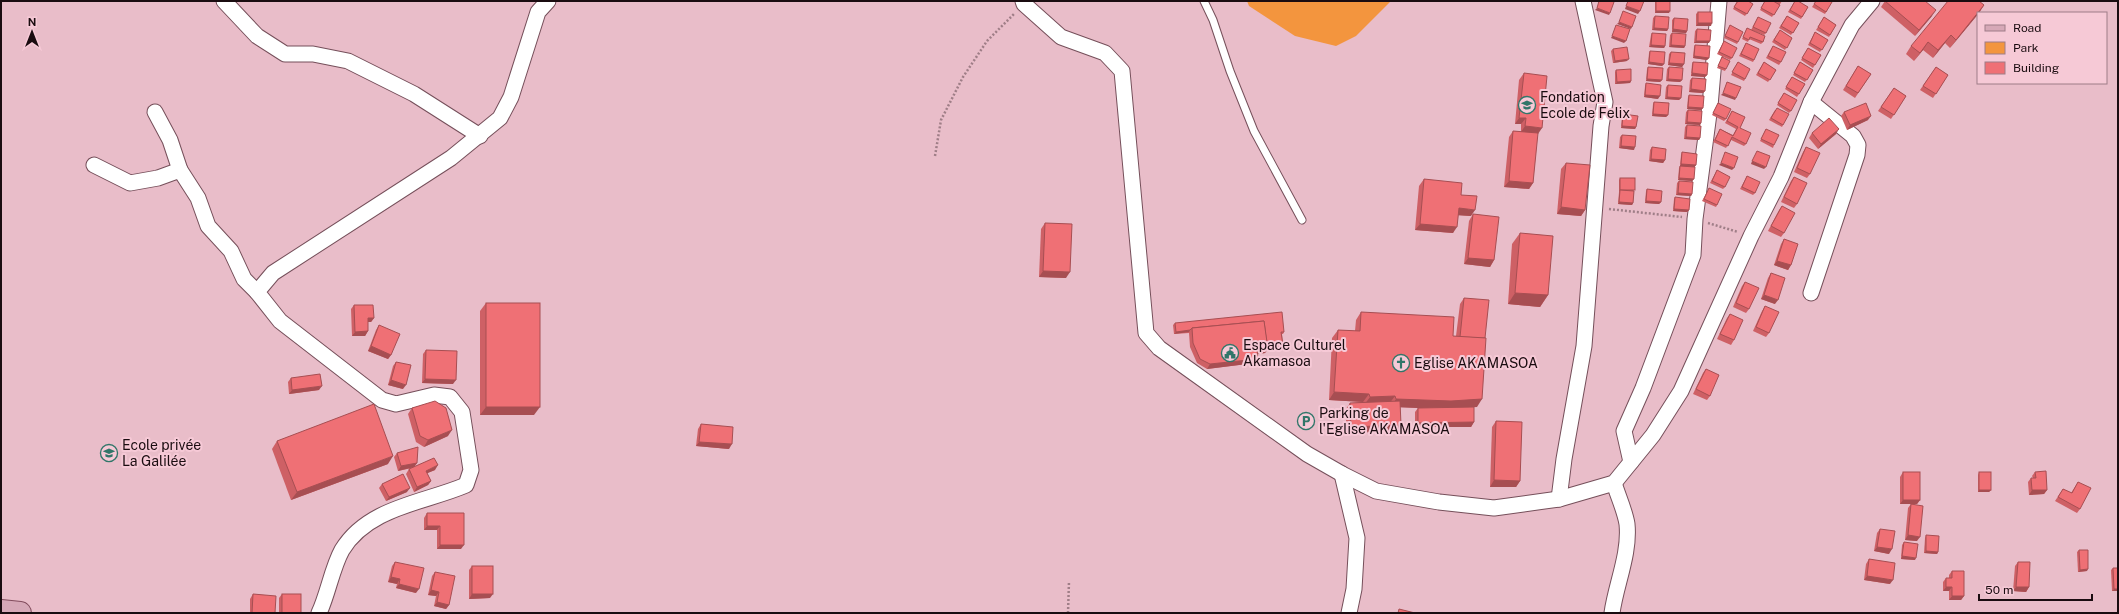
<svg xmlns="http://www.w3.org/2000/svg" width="2119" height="614" viewBox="0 0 2119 614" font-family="'Public Sans',sans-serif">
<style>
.green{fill:#f3953e}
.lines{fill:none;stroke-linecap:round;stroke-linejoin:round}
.lane-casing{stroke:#754f5a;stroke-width:9}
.street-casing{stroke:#754f5a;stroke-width:17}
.primary-casing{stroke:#824c5d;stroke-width:24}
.path{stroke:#9f7e87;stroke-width:2.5;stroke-dasharray:2 2;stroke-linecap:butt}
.lane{stroke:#fff;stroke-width:7}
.street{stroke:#fff;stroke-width:15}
.primary{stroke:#d6a8b7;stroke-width:22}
.wall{fill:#ce6065}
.shaded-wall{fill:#a74e52}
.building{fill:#ef7075;stroke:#a74e52}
.labels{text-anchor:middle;stroke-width:4;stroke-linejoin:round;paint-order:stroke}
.poi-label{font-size:14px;fill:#1a0c10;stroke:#f6c9d6;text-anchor:start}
</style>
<rect width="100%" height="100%" fill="#e9bdc9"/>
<!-- green -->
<path class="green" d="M1247,1H1391L1356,36L1336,46L1295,36L1249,6Z"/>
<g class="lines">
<!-- lane casing -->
<g class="lane-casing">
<path id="lane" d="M1204,1L1213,20L1230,71L1254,131L1302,220"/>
</g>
<!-- street casing -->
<g class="street-casing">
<g id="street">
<path d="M224,1L257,36L285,54H313L348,61L414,94L480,136"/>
<path d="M1023,1L1024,4L1061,37L1105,53L1122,71L1146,333L1159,348L1307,454L1342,474L1376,491L1439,502L1494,508L1559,499L1614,483L1653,435L1681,391L1751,236L1781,177L1811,102L1852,25L1872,1"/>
<path d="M155,112L170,140L180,170"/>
<path d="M94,165L130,183L158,178L180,170L198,198L208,226L231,251L244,279L257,292"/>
<path d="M1811,293L1857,155L1858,145L1853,136L1811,102"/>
<path d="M1631,462L1624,431L1643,388L1693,255L1695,219L1710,106L1719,1"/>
<path d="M1342,474L1357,538L1354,589L1349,613"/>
<path d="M1559,499L1564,459L1584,346L1601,126L1605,102L1583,1"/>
<path d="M319,613C328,594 332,568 342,550C368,507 424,503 466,485L471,470L462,412L450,397L434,395L396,404L382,400L280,321L257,292L273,273L451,158L500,118L511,97L538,12L548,1"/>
<path d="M1612,613C1616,584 1630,554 1627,524C1625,511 1618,496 1614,483"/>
</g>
</g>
<!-- primary casing -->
<g class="primary-casing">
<path id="primary" d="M1,611L20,613"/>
</g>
<!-- path -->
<g class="path">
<path d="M935,156L941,120L963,77L987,41L1015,13"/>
<path d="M1609,209L1682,217"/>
<path d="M1708,223L1738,232"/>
<path d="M1068,613L1069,581"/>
</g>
<!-- lane -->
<use href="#lane" class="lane"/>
<!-- street -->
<use href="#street" class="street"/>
<!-- primary -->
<use href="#primary" class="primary"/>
</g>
<!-- wall -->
<g class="wall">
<path d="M1655,1H1670L1669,13H1655Z"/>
<path d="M1737,1L1753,4L1745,16L1733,9Z"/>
<path d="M1765,1H1782L1772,17L1760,10Z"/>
<path d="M1795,1L1808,7L1801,19L1788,12Z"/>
<path d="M1816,1L1832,2L1825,14L1812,7Z"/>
<path d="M1885,1L1932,16L1915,36L1881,7Z"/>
<path d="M1984,5L1979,13L1950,48L1945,43L1933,58L1923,50L1914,61L1906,54L1911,46Z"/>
<path d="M1698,12L1711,26H1696V14Z"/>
<path d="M1655,16L1668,29L1667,31L1652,30L1653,18Z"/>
<path d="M1787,16L1799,23L1791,35L1779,28Z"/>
<path d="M1758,17L1766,33L1764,35L1751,30Z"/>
<path d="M1824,17L1836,25L1829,37L1816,30Z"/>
<path d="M1674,18L1687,31L1686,33L1672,32V20Z"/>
<path d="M1730,25L1738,42L1737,44L1724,38Z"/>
<path d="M1747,28L1763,42L1761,44L1749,39L1748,42L1742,39Z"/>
<path d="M1697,29L1709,43H1694L1695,31Z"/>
<path d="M1780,30L1792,38L1785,50L1772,42Z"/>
<path d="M1815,32L1828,40L1820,52L1808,45Z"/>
<path d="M1652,33L1665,46L1664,48L1649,47L1651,35Z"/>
<path d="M1672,33L1685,46L1684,48L1669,47L1670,35Z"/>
<path d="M1724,41L1732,58L1730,60L1717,54Z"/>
<path d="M1746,43L1754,60L1753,62L1739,56Z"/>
<path d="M1695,45L1709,58L1707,60L1693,58L1694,47Z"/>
<path d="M1773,46L1781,62L1779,65L1766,58Z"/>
<path d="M1808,48L1821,55L1813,68L1801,60Z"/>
<path d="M1613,49L1627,61L1613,63L1611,51Z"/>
<path d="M1650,51L1664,64L1662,66L1648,64L1649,53Z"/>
<path d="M1671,52L1684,64L1682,67L1668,65L1669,54Z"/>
<path d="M1722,57L1726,69L1725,71L1717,68Z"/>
<path d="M1693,62L1707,75L1705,77L1691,76L1692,64Z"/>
<path d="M1738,62L1745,79L1744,81L1731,75Z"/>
<path d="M1764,62L1776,70L1768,82L1756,75Z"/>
<path d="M1800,62L1813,70L1805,82L1793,75Z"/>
<path d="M1858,66L1871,74L1855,98L1843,90Z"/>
<path d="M1648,67L1662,80L1660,82L1646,81L1647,69Z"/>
<path d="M1669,67L1682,80L1680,82L1666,81L1667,69Z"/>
<path d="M1936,67L1948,75L1933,98L1920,90Z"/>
<path d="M1616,70L1631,81L1630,83L1615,84V72Z"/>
<path d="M1524,73L1537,134L1533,183L1529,189L1504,187L1509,137L1513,131L1521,132V124H1515L1519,80Z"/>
<path d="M1792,77L1805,84L1797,97L1785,89Z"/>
<path d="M1692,78L1705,91L1703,93L1689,92L1690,80Z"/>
<path d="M1646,83L1658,99L1644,97L1645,86Z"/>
<path d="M1668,85L1681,98L1679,100L1665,99L1666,87Z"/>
<path d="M1894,88L1906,96L1891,119L1878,111Z"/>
<path d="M1784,93L1791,111L1789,113L1777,105Z"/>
<path d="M1689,95L1703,108L1701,110L1687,109L1688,97Z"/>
<path d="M1654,102L1668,115L1666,117L1652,116L1653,104Z"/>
<path d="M1718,103L1726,119L1724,121L1712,115Z"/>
<path d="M1688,110L1701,123L1700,125L1685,124L1686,112Z"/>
<path d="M1775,110L1783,125L1782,127L1769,120Z"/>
<path d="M1732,111L1740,128L1746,144L1744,146L1731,140L1726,148L1713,142L1720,129L1733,135L1736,129L1725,123Z"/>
<path d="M1844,112L1868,120L1847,130L1841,116Z"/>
<path d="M1623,114L1636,127L1635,129L1621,128L1622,116Z"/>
<path d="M1687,125L1700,138L1699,140L1684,139L1685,127Z"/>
<path d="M1766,129L1774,145L1773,148L1760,141Z"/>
<path d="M1812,133L1836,134L1818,149L1809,138Z"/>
<path d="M1622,135L1634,150L1619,148L1620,137Z"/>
<path d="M1652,147L1665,160L1663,163L1649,161L1650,150Z"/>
<path d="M1806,147L1810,174L1807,178L1794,172L1803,152Z"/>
<path d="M1682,152L1696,165L1694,167V179L1692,181L1678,180L1679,168L1680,166L1681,155Z"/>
<path d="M1566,163L1585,210L1581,216L1557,214L1561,169Z"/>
<path d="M1717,170L1725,187L1723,189L1710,183Z"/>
<path d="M1747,176L1755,193L1753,195L1740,189Z"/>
<path d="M1794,177L1797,204L1794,208L1781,202L1791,181Z"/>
<path d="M1620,178L1634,191L1633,203L1632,205L1618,204L1619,192V180Z"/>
<path d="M1424,179L1461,195L1471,216L1458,215L1453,233L1415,230L1419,186Z"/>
<path d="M1679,181L1692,194L1691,196L1676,195L1677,183Z"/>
<path d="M1709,188L1717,205L1716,207L1702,201Z"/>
<path d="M1647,189L1661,202L1659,204L1645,203L1646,191Z"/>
<path d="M1675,197L1689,210L1687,212L1673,211L1674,199Z"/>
<path d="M1782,206L1784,233L1781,237L1768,231L1779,210Z"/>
<path d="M1473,214L1494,260L1490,267L1464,264L1469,221Z"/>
<path d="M1045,223L1066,278L1039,277L1041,229Z"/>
<path d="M1520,233L1548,295L1540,307L1508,304L1512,244Z"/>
<path d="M1784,239L1791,265L1788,270L1774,265L1781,244Z"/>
<path d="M1771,273L1775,304L1761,299L1768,278Z"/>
<path d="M1745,282L1749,309L1746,313L1733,307L1742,286Z"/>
<path d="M1464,298L1477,407H1469L1474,422L1471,427H1415V412L1418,408H1420L1400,407L1397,431L1346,433V409L1350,403L1363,402L1329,400L1332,338L1338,330L1355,331L1356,320L1361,312L1453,336H1456L1460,304Z"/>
<path d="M486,303L534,415H480V311Z"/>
<path d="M354,305L374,318L371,322H368V331L365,336H352L351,309Z"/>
<path d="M1765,306L1769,333L1766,337L1753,331L1762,311Z"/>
<path d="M1730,314L1734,340L1731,345L1717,339L1727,318Z"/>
<path d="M1175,323L1284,332L1283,334H1282L1283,345L1281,347L1268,348L1265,353L1258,354V359L1255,363L1207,369L1197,363L1190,347L1189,333L1174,334L1173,325Z"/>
<path d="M379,325L391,355L388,359L368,351L376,330Z"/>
<path d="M426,350L453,384L422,383L423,354Z"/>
<path d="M396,362L403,389L388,385L393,366Z"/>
<path d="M1706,369L1710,396L1707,400L1693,394L1703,373Z"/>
<path d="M291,378L319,390L289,394L288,382Z"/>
<path d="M412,408L448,436L424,447L416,442L408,414Z"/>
<path d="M1496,421L1520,481L1516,487H1490L1492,427Z"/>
<path d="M701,424L729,449L696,446L698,429Z"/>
<path d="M277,441L388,464L291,500L272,449Z"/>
<path d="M397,453L417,463L414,467L435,470L427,473L431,481L428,485L414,492L406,474L409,469L412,468L398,471L394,457Z"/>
<path d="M1903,472L1920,500L1917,504H1913L1917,541L1905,540L1908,508L1911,504H1900V477Z"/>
<path d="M1979,472L1991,490L1989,492H1978V475Z"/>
<path d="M2035,472L2047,490L2044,494L2029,495L2028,482L2031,478H2033L2032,476Z"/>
<path d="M2078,482L2080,509L2077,513L2055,501L2063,489L2071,493Z"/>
<path d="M382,484L407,492L386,501L379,488Z"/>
<path d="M427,513H464L461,549H437V530H424V518Z"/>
<path d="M1880,529L1889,554L1874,551L1877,533Z"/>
<path d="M1926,535L1938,552L1937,554L1924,553L1925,538Z"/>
<path d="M1904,542L1915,560L1901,559L1902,545Z"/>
<path d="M2079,550L2087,571L2078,572L2077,552Z"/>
<path d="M1869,559L1890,584L1864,580L1866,564Z"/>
<path d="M395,562L416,593L396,588L397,584L388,582L392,566Z"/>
<path d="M2018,562L2029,587L2026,592L2013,591L2015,566Z"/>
<path d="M472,566L490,598L469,599V570Z"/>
<path d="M2113,568L2118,591H2112L2111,570Z"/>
<path d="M1952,571L1964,596L1961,600H1949V591H1943V582L1946,578H1949V575Z"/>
<path d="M435,572L449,605L446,609L434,606L436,596L428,595L432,576Z"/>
<path d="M253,594L275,613H250V599Z"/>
<path d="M282,594L301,613H279V598Z"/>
</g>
<!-- shaded-wall -->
<g class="shaded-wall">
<path d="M1984,5L1979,13L1950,48L1956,40Z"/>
<path d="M1626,6L1640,11L1638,14L1625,9Z"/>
<path d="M1597,8L1610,13L1609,15L1595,10Z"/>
<path d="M1936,10L1932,16L1915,36L1919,30Z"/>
<path d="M1656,11H1670L1669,13H1655Z"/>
<path d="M1619,22L1632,27L1631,29L1617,24Z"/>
<path d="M1698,23H1712L1711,26H1696Z"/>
<path d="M1654,28L1668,29L1667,31L1652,30Z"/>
<path d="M1673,29L1687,31L1686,33L1672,32Z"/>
<path d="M1951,35L1945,43L1933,58L1938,50Z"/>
<path d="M1612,36L1626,41L1624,43L1611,38Z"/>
<path d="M1696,41H1710L1709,43H1694Z"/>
<path d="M1928,42L1923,50L1914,61L1920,53Z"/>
<path d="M1651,45L1665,46L1664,48L1649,47Z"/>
<path d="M1671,45L1685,46L1684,48L1669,47Z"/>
<path d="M1694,56L1709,58L1707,60L1693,58Z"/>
<path d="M1629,59L1627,61L1613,63L1615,61Z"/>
<path d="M1649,62L1664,64L1662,66L1648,64Z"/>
<path d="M1669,63L1684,64L1682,67L1668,65Z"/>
<path d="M1692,73L1707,75L1705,77L1691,76Z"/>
<path d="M1647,79L1662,80L1660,82L1646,81Z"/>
<path d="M1668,79L1682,80L1680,82L1666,81Z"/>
<path d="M1631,81L1630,83L1615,84L1617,82Z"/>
<path d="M1691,89L1705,91L1703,93L1689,92Z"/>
<path d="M1723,93L1736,98L1735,100L1721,95Z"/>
<path d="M1645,95L1660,96L1658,99L1644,97Z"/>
<path d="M1667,97L1681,98L1679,100L1665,99Z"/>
<path d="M1688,107L1703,108L1701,110L1687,109Z"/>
<path d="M1653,114L1668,115L1666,117L1652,116Z"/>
<path d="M1871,116L1868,120L1847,130L1850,125Z"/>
<path d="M1519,118H1526L1521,124H1515Z"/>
<path d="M1687,122L1701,123L1700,125L1685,124Z"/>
<path d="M1525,126L1542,128L1538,134L1521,132Z"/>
<path d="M1622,126L1636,127L1635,129L1621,128Z"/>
<path d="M1839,129L1836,134L1818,149L1821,144Z"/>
<path d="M1686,137L1700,138L1699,140L1684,139Z"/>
<path d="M1621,146L1635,147L1634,150L1619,148Z"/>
<path d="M1651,159L1665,160L1663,163L1649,161Z"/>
<path d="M1752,161L1766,167L1764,169L1751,164Z"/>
<path d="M1721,163L1734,168L1732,170L1719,165Z"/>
<path d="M1681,164L1696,165L1694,168L1680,166Z"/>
<path d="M1679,178L1694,179L1692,181L1678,180Z"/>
<path d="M1509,181L1533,183L1529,189L1504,187Z"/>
<path d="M1678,193L1692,194L1691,196L1676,195Z"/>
<path d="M1646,201L1661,202L1659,204L1645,203Z"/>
<path d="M1619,202L1633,203L1632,205L1618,204Z"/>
<path d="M1561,207L1585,210L1581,216L1557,214Z"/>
<path d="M1459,208L1475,210L1471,216L1454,215Z"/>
<path d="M1674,209L1689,210L1687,212L1673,211Z"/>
<path d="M1420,224L1457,227L1453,233L1415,230Z"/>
<path d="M1468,258L1494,260L1490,267L1464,264Z"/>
<path d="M1777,261L1791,265L1788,270L1774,265Z"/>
<path d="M1043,271L1070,272L1066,278L1039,277Z"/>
<path d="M1515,293L1548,295L1540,307L1508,304Z"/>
<path d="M1764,295L1778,300L1775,304L1761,299Z"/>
<path d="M368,318H374L371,322H365Z"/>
<path d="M1190,330L1189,332L1174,334L1176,332Z"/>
<path d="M368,331L365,336H352L355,332Z"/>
<path d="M1283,345L1281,347L1264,349L1266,347Z"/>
<path d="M371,346L391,355L388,359L368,351Z"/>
<path d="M1268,349L1265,353L1254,355L1257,350Z"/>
<path d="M1258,359L1255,363L1207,369L1210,364Z"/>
<path d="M425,379L456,380L453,384L422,383Z"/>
<path d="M391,380L406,385L403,389L388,385Z"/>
<path d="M322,386L319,390L289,394L292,390Z"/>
<path d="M1334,392L1369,394L1363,402L1329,400Z"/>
<path d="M1395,396L1389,404L1364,405L1370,397Z"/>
<path d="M1396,399H1482L1477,407L1445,409L1391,407Z"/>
<path d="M486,407H540L534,415H480Z"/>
<path d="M1474,422L1471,427H1415L1418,423Z"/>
<path d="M1401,425L1397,431L1346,433L1351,427Z"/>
<path d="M452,430L448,436L424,447L428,440Z"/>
<path d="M699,442L732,444L729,449L696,446Z"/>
<path d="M393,456L388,464L291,500L297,492Z"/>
<path d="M417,463L414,467L398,471L401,466Z"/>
<path d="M438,465L435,470L423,475L426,471Z"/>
<path d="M1494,480L1520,481L1516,487H1490Z"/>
<path d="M431,481L428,485L414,492L417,487Z"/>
<path d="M410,488L407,492L386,501L389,497Z"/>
<path d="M1979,490H1991L1989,492H1978Z"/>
<path d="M2032,490H2047L2044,494L2029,495Z"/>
<path d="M1903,500H1920L1917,504H1900Z"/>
<path d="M427,526H440L437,530H424Z"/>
<path d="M1908,535L1920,537L1917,541L1905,540Z"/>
<path d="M440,545H464L461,549H437Z"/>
<path d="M1877,547L1892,549L1889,554L1874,551Z"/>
<path d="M1926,551L1938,552L1937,554L1924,553Z"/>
<path d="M1902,556L1916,558L1915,560L1901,559Z"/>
<path d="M2088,569L2087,571L2078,572L2080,570Z"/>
<path d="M1867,576L1893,580L1890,584L1864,580Z"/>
<path d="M391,577L400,579L397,584L388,582Z"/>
<path d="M399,584L419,589L416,593L396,588Z"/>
<path d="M1946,587H1952L1949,591H1943Z"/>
<path d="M2016,587H2029L2026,592L2013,591Z"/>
<path d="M2114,589H2118V591H2112Z"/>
<path d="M431,590L439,592L436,596L428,595Z"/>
<path d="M472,594H493L490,598L469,599Z"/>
<path d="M1952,596H1964L1961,600H1949Z"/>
<path d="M437,602L449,605L446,609L434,606Z"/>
</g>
<!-- building -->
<g class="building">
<path d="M1599,1H1612L1614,2L1610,13L1597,8Z"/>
<path d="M1628,1H1644L1640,11L1626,6Z"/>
<rect x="1656" y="1" width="14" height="10"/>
<path d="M1738,1H1748L1753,4L1747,14L1734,7Z"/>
<path d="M1765,1H1773L1780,5L1774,15L1761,8Z"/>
<path d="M1795,1H1798L1808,7L1802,17L1790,10Z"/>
<path d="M1816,1H1831L1832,2L1826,12L1814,4Z"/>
<path d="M1885,1H1925L1936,10L1919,30Z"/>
<path d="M1948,1H1979L1984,5L1956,40L1951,35L1938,50L1928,42L1920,53L1911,46Z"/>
<path d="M1623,11L1636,16L1632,27L1619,22Z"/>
<rect x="1698" y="12" width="14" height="11"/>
<path d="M1655,16L1669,17L1668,29L1654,28Z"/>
<path d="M1787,16L1799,23L1793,33L1781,26Z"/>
<path d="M1758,17L1771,23L1766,33L1753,27Z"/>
<path d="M1824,17L1836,25L1830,35L1818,27Z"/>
<path d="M1674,18L1688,19L1687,31L1673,29Z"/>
<path d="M1616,25L1630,29L1626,41L1612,36Z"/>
<path d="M1730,25L1743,32L1738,42L1725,36Z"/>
<path d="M1747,28L1765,36L1763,42L1750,37L1749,40L1743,37Z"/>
<path d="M1697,29L1711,30L1710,41H1696Z"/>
<path d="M1780,30L1792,38L1787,48L1774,40Z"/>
<path d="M1815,32L1828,40L1822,50L1810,43Z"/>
<path d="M1652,33L1666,34L1665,46L1651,45Z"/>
<path d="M1672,33L1686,34L1685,46L1671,45Z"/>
<path d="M1724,41L1737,48L1732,58L1719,52Z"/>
<path d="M1746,43L1759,49L1754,60L1741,54Z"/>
<path d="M1695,45L1710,46L1709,58L1694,56Z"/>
<path d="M1773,46L1786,52L1781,62L1768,56Z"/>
<path d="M1627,47L1629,59L1615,61L1613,49Z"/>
<path d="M1808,48L1821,55L1815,65L1802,58Z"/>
<path d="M1650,51L1665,52L1664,64L1649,62Z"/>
<path d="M1671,52L1685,53L1684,64L1669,63Z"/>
<path d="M1722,57L1730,61L1726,69L1718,66Z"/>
<path d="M1693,62L1708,63L1707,75L1692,73Z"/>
<path d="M1738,62L1750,69L1745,79L1732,72Z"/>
<path d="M1764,62L1776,70L1770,80L1758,73Z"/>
<path d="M1800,62L1813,70L1807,80L1794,73Z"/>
<path d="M1858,66L1871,74L1858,93L1846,86Z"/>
<path d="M1648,67L1663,68L1662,80L1647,79Z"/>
<path d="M1669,67L1683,68L1682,80L1668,79Z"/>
<path d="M1936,67L1948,75L1936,94L1923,86Z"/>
<path d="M1631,69V81L1617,82L1616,70Z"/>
<path d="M1524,73L1547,76L1542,128L1525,126L1526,118H1519Z"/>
<path d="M1792,77L1805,84L1799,94L1786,87Z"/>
<path d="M1692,78L1706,79L1705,91L1691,89Z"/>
<path d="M1727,82L1741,87L1736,98L1723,93Z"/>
<path d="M1646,83L1661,85L1660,96L1645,95Z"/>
<path d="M1668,85L1682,86L1681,98L1667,97Z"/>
<path d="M1894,88L1906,96L1894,115L1881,107Z"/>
<path d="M1784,93L1797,100L1791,111L1778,103Z"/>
<path d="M1689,95L1704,96L1703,108L1688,107Z"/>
<path d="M1654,102L1669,103L1668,115L1653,114Z"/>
<path d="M1718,103L1731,109L1726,119L1713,113Z"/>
<path d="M1866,103L1871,116L1850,125L1844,112Z"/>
<path d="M1777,108L1789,114L1783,125L1771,118Z"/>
<path d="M1688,110L1702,111L1701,123L1687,122Z"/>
<path d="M1732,111L1745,117L1740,128L1751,133L1746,144L1732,137L1728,146L1715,140L1720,129L1733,136L1738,127L1727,121Z"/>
<path d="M1623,114L1638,116L1636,127L1622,126Z"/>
<path d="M1829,118L1839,129L1821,144L1812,133Z"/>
<path d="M1687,125L1701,126L1700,138L1686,137Z"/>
<path d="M1766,129L1779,135L1774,145L1761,139Z"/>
<path d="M1513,131L1538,133L1533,183L1509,181Z"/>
<path d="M1622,135L1636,136L1635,147L1621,146Z"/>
<path d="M1652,147L1666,149L1665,160L1651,159Z"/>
<path d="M1806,147L1820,153L1810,174L1797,168Z"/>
<path d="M1757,151L1770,156L1766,167L1752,161Z"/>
<path d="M1682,152L1697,154L1696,165L1681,164Z"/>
<path d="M1725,152L1738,157L1734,168L1721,163Z"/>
<path d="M1566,163L1590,165L1585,210L1561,207Z"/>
<path d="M1680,166L1695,167L1694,179L1679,178Z"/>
<path d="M1717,170L1730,177L1725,187L1712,181Z"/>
<path d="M1747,176L1760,182L1755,193L1742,187Z"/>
<path d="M1794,177L1807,183L1797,204L1784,197Z"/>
<rect x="1620" y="178" width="15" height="12"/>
<path d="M1424,179L1462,183L1461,195L1477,196L1475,210L1459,208L1457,227L1420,224Z"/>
<path d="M1679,181L1693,182L1692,194L1678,193Z"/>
<path d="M1709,188L1722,194L1717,205L1704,199Z"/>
<path d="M1647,189L1662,191L1661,202L1646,201Z"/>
<path d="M1620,190L1634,191L1633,203L1619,202Z"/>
<path d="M1675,197L1690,199L1689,210L1674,209Z"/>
<path d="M1782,206L1795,213L1784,233L1771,226Z"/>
<path d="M1473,214L1499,217L1494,260L1468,258Z"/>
<path d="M1045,223L1072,224L1070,272L1043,271Z"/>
<path d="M1520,233L1553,236L1548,295L1515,293Z"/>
<path d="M1784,239L1798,244L1791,265L1777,261Z"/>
<path d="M1771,273L1785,278L1778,300L1764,295Z"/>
<path d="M1745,282L1759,288L1749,309L1736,303Z"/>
<path d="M1464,298L1489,300L1485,338L1460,337Z"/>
<rect x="486" y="303" width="54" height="104"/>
<path d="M354,305H373L374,318H368V331L355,332Z"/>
<path d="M1765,306L1779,312L1769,333L1756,327Z"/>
<path d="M1282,312L1284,332H1281L1283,345L1267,346L1264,321L1192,328L1190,330L1176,332L1175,323Z"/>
<path d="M1361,312L1454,317L1453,336L1486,338L1482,399L1451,401L1396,399L1395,396L1370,397L1369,394L1334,392L1338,330L1360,331Z"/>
<path d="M1730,314L1743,320L1734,340L1720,334Z"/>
<path d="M1264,321L1268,349L1257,350L1258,359L1210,364L1200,359L1193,343L1192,328Z"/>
<path d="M379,325L400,334L391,355L371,346Z"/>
<path d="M426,350L457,351L456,380L425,379Z"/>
<path d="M396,362L411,365L406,385L391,380Z"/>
<path d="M1706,369L1719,375L1710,396L1696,389Z"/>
<path d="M320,374L322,386L292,390L291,378Z"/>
<path d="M435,401L446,408L452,430L428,440L420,436L412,408Z"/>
<path d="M1400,401L1401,425L1351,427L1350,403Z"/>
<path d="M374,404L393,456L297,492L277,441Z"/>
<path d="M1474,407V422L1418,423V408Z"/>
<path d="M1496,421L1522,422L1520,481L1494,480Z"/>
<path d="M701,424L733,427L732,444L699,442Z"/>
<path d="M418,447L417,463L401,466L397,453Z"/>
<path d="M434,458L438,465L426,471L431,481L417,487L409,469Z"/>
<path d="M2046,471L2047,490H2032L2031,478H2036L2035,472Z"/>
<rect x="1903" y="472" width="17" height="28"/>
<rect x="1979" y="472" width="12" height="18"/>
<path d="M403,474L410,488L389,497L382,484Z"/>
<path d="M2078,482L2091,488L2080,509L2058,497L2063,489L2072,493Z"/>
<path d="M1911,504L1923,506L1920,537L1908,535Z"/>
<path d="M427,513H464V545H440V526H427Z"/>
<path d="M1880,529L1895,531L1892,549L1877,547Z"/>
<path d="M1926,535L1939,536L1938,552L1926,551Z"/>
<path d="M1904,542L1918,544L1916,558L1902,556Z"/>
<path d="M2079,550H2088V569L2080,570Z"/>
<path d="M1869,559L1895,563L1893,580L1867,576Z"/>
<path d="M395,562L424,568L419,589L399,584L400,579L391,577Z"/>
<path d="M2018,562H2030L2029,587H2016Z"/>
<rect x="472" y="566" width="21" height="28"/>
<path d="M2113,568H2118V589H2114Z"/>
<path d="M1952,571H1964V596H1952V587H1946V578H1952Z"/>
<path d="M435,572L455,576L449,605L437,602L439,592L431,590Z"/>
<path d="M253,594L276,596L275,613H252Z"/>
<rect x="282" y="594" width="19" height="19"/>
<path d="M1399,609L1415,613H1398Z"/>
</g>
<!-- icons -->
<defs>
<g id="school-ring" transform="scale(0.9)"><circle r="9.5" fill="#f6c9d6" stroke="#317669" stroke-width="1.5"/><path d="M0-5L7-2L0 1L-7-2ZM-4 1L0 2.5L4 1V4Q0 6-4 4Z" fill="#317669"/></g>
<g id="civic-ring" transform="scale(0.9)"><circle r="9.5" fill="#f6c9d6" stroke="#317669" stroke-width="1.5"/><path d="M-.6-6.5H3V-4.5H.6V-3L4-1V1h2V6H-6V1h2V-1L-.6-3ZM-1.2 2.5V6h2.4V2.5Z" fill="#317669"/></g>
<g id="church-ring" transform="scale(0.9)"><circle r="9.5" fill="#f6c9d6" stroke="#317669" stroke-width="1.5"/><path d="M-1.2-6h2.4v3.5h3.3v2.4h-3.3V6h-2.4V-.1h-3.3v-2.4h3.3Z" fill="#317669"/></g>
<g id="parking-ring" transform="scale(0.9)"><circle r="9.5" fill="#f6c9d6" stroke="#317669" stroke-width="1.5"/><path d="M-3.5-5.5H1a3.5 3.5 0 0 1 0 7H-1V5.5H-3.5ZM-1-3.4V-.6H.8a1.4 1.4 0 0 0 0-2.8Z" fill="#317669"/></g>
</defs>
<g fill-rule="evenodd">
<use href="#school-ring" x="1527" y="105"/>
<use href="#civic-ring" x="1230" y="353"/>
<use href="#church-ring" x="1401" y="363"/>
<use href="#parking-ring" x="1306" y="421"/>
<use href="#school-ring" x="109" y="453"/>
</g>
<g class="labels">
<!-- poi labels -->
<g class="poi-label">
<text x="1540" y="102">Fondation<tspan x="1540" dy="16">Ecole de Felix</tspan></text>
<text x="1243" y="350">Espace Culturel<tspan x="1243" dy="16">Akamasoa</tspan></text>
<text x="1414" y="368">Eglise AKAMASOA</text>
<text x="1319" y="418">Parking de<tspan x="1319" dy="16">l'Eglise AKAMASOA</tspan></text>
<text x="122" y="450">Ecole privée<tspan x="122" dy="16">La Galilée</tspan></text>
</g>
</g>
<!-- border -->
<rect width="2119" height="614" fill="none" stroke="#1a0c10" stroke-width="4"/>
<!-- legend -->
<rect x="1977" y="12" width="130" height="72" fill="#f6c9d6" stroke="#9e7d87"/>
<rect x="1985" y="25" width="20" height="6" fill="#d6a8b7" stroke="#9e7d87"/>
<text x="2013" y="32" font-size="12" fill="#1a0c10">Road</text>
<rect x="1985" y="42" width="20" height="12" fill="#f3953e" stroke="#9e7d87"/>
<text x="2013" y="52" font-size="12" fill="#1a0c10">Park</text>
<rect x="1985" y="62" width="20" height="12" fill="#ef7075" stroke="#9e7d87"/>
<text x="2013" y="72" font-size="12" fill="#1a0c10">Building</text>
<!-- north arrow -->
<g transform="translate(32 32)" stroke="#f6c9d6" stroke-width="3" paint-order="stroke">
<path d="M0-3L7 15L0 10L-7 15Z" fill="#1a0c10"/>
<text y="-6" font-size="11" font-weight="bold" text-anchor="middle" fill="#1a0c10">N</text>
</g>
<!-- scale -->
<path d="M1979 594v6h113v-6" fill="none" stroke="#1a0c10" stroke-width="2"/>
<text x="1985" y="594" font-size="12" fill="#1a0c10" stroke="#f6c9d6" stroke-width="3" paint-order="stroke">50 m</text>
</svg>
